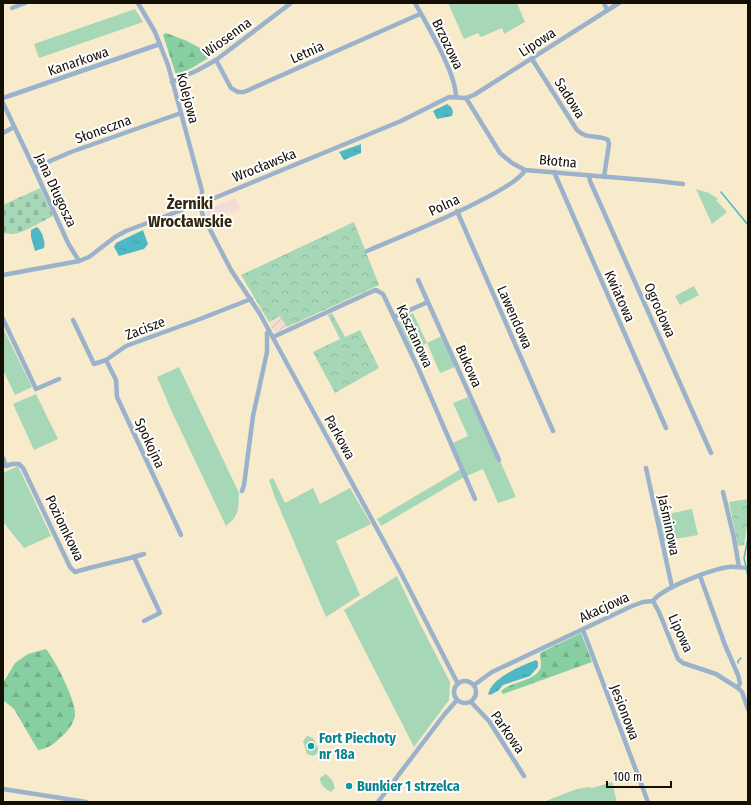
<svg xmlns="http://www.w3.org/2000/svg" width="751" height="805" viewBox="0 0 751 805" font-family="'Fira Sans Condensed',sans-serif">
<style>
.commercial{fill:#f5dbd5}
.industrial{fill:url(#industrial-furrows)}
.green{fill:#a6d8b7}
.forest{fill:url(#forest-firs)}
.cemetery{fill:url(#cemetery-stones)}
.park{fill:url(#park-crowns)}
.water{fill:url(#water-ripples)}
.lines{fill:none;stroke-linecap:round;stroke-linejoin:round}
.stream{stroke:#4eb8c4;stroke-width:1.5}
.minor{stroke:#9ab2cb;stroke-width:4.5}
.culture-dot{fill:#0f9aa8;stroke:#fff;stroke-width:1.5}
.labels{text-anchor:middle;stroke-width:4;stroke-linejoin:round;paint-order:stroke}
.street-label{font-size:14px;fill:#130f05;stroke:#fff}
.culture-label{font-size:14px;font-weight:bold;fill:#0d838f;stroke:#fff;text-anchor:start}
.quarter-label{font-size:16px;font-weight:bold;fill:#31280d;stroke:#fff}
</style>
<defs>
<pattern id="industrial-furrows" width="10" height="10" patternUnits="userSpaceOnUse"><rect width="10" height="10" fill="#f5dcd3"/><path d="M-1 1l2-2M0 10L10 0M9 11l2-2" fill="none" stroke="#d1bcb4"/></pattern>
<pattern id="forest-firs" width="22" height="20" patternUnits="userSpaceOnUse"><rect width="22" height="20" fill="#87cfa2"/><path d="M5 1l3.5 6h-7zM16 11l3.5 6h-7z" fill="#74b18a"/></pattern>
<pattern id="cemetery-stones" width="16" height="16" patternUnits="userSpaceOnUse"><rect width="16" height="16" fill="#a6d8b7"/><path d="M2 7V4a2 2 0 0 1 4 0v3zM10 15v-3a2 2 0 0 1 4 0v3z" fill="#8eb89c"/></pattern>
<pattern id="park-crowns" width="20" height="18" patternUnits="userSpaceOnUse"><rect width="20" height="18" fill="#a6d8b7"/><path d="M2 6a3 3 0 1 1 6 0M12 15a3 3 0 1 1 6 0" fill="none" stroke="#8eb89c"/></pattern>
<pattern id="water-ripples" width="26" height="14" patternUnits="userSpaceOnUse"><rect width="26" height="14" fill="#4eb8c4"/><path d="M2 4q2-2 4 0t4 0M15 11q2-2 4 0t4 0" fill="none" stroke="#439da7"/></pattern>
</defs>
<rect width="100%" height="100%" fill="#f7ebcb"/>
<!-- commercial -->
<path class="commercial" d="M235,198L240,210L231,213L230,211L209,219L207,213L208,209Z"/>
<!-- industrial -->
<path class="industrial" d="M280,316L287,327L275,333L269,322Z"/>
<!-- green -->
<g class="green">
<path d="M448,3H517L525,22L504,34L502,28L481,37L478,33L464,39Z"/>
<path d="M135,9L143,22L39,58L34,44Z"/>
<path d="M696,189L709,193L718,199L716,200L727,212L712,224Z"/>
<path d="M694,286L699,295L680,305L675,296Z"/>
<path d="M413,313L427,343L442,336L455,367L440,373L427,343L412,350L399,322L401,318Z"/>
<path d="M3,328L32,387L15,395L3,370Z"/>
<path d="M179,367L239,493C238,509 240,515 226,526L172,412L157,377Z"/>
<path d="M36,394L58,439L34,450L13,404Z"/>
<path d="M468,397L498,462L500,461L516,497L498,503L483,469L467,476L453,443L468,436L453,403Z"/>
<path d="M18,466L51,536L24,548L3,522V473Z"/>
<path d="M461,469L464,477L381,526L377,519Z"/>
<path d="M273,478L285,503L313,488L320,504L350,488L371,524L336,541L360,595L326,617L274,495L269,480Z"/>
<path d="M692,509L698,535L663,541L658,516Z"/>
<path d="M397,576L418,620L450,682L449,700L414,747L344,610Z"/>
<path d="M307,736L313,738L318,748V753L313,756L307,754L303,741Z"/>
<path d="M326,774L332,780L335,788L331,792C325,789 320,785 320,778Z"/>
<path d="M612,782L617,802H543L577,789L588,787L592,788Z"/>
</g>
<!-- forest -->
<g class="forest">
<path d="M166,33L187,41L213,55L192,68L176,75L163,35Z"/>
<path d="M581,633L592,662L503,694L501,691C510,682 535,681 540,669C542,665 540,658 540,653Z"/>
<path d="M46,649C55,660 77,702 75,716C73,725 67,732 61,737C53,745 49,748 38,750L14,709L3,700V683L15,663L28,654Z"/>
</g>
<!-- cemetery -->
<path class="cemetery" d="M40,188L53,216C42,221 24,233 13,234C9,234 7,233 3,234V205Z"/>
<!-- park -->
<g class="park">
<path d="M354,222L379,285L287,327L280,316L269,322L241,275Z"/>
<path d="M332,313L345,337L360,330L379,368L335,393L313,352L340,339L328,315Z"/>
<path d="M748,499V519L744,545L738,546L729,502Z"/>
</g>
<!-- water -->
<g class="water">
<path d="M447,104C452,107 454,110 452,116L437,119L433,111Z"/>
<path d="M361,144V153L344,160L339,152Z"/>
<path d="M37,227C42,231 46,243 44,248L35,251L31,237V230Z"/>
<path d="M143,230L148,244L144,249L119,256L114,247L116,243Z"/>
<path d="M536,660L538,662V667L530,676L503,685L498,691L490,695L488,694C489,692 490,688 492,686C500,675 523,665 536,660Z"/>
</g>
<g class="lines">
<!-- stream -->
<g class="stream">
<path d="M721,192L748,225"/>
<path d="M748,538L744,558L748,576"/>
<path d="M738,663V661L741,658"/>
</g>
<!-- minor -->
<g class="minor">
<path d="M138,3L155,32L168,65L202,191L201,208L203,216L231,270L260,314L296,380L400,571L458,684"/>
<path d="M415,3C427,25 456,73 456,97"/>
<path d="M604,3L607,10"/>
<path d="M12,8L25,3"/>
<path d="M532,59L577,130C587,140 598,134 608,140L609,144L604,177"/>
<path d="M216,60L231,88L238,92H244L420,14"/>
<path d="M172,82L198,70L216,60L291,3"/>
<path d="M3,98L160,44"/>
<path d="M466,98L500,153L512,163L525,170L657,181L683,184"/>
<path d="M3,103L34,168L68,243L79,261"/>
<path d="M3,133L14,127"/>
<path d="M34,168L71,152L181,113"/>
<path d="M554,172L666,428"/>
<path d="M589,175L590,181L711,453"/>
<path d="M457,211L553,431"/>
<path d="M367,251C394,239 515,192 525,170"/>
<path d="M3,275L79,261L89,257L115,237L126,231L187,208L195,206L401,121L449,97L466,98L474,95L619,3"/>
<path d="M418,280L499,460"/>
<path d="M394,317L428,302"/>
<path d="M3,319L36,389L59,379"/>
<path d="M73,320L94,364L106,360L126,346L200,319L251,299"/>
<path d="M273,337L373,291L376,290L383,294L419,370L475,499"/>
<path d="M106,360L116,380L117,397L181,535"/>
<path d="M3,458L6,466L12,464H19L23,468L70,567L75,572C98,565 121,561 144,554"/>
<path d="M646,468L672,587"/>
<path d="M242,491L244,485L253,416L267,352V333L269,331"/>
<path d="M723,492L734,538L739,567"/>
<path d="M134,557L160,613L144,621"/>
<path d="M700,576L725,645L738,675L740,683L738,688"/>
<path d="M653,601L659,612L678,659L683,663L716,674L738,688L742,692L748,709"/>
<path d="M583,630L648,802"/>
<circle cx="465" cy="692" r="11"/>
<path d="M474,685L492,672L632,606L643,602L653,601C662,588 712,569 729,567C735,566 742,568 748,568"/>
<path d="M471,702L489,721L524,776"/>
<path d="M3,789L86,802"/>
<path d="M378,802L444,715L457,700"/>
</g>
</g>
<!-- markers -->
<g class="culture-dot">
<circle cx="311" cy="746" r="4"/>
<circle cx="349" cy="786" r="4"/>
</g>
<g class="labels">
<!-- street labels -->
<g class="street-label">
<text transform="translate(227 37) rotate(-36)" y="5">Wiosenna</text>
<text transform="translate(537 42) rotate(-33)" y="5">Lipowa</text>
<text transform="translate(448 44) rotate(64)" y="5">Brzozowa</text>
<text transform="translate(307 52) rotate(-24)" y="5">Letnia</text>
<text transform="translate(78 61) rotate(-19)" y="5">Kanarkowa</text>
<text transform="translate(188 98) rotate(75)" y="5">Kolejowa</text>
<text transform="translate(570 98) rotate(58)" y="5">Sadowa</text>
<text transform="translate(103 129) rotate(-20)" y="5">Słoneczna</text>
<text transform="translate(558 161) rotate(5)" y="5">Błotna</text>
<text transform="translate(264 165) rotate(-22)" y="5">Wrocławska</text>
<text transform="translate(56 190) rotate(65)" y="5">Jana Długosza</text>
<text transform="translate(444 205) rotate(-25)" y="5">Polna</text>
<text transform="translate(620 296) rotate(66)" y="5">Kwiatowa</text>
<text transform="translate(660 310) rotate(66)" y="5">Ogrodowa</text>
<text transform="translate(515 317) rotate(66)" y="5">Lawendowa</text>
<text transform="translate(145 328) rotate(-21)" y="5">Zacisze</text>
<text transform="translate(415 336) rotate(65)" y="5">Kasztanowa</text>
<text transform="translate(469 366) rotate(66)" y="5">Bukowa</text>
<text transform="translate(340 437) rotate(61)" y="5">Parkowa</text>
<text transform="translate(150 443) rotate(65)" y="5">Spokojna</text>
<text transform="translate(669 525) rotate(78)" y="5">Jaśminowa</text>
<text transform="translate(65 528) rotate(64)" y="5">Poziomkowa</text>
<text transform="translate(604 607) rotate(-25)" y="5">Akacjowa</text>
<text transform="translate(681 633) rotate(65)" y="5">Lipowa</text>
<text transform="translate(625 712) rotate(69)" y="5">Jesionowa</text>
<text transform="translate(508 732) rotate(55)" y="5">Parkowa</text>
</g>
<!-- culture labels -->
<g class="culture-label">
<text x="319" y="743">Fort Piechoty<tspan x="319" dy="16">nr 18a</tspan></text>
<text x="357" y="791">Bunkier 1 strzelca</text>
</g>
<!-- quarter labels -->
<g class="quarter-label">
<text x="190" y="209">Żerniki<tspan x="190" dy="18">Wrocławskie</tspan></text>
</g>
</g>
<!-- border -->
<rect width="751" height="805" fill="none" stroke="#130f05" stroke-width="8"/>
<!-- scale -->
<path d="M607 781v6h64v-6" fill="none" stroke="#130f05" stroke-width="2"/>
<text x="613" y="781" font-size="12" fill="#130f05" stroke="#ffffff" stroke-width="3" paint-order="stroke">100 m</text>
</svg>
